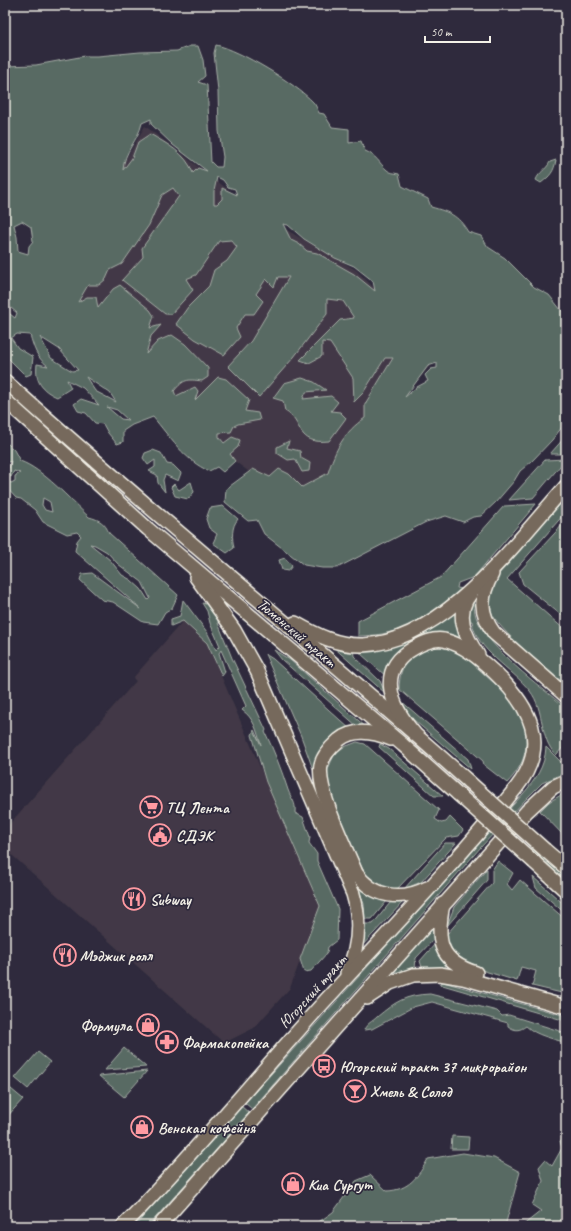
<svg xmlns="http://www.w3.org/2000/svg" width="571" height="1231" viewBox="0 0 571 1231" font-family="Caveat,sans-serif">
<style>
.built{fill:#423946}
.green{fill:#586b64;stroke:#a6aea6;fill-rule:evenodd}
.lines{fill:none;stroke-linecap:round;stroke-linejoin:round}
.major-casing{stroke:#f4f1e8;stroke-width:16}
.major{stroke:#76695c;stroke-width:13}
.major-bridge-casing{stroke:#f4f1e8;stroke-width:16;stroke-linecap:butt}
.major-bridge{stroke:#76695c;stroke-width:13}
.labels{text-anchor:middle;stroke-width:3.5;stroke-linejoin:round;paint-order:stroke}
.street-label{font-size:16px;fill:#f4f1e8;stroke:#2f2a3d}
.poi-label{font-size:16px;font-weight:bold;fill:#f4f1e8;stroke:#2f2a3d;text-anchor:start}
</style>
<rect width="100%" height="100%" fill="#2f2a3d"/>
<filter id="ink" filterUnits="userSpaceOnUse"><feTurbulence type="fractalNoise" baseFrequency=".025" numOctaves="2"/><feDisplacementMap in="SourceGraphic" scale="8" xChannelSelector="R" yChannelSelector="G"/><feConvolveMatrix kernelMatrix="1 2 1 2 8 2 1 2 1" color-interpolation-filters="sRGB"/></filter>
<g filter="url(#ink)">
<!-- built -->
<g class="built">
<path d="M145,126L264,217L356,270L440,353L401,401L303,512L37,314Z"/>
<path d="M183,621L207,643L320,907L290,988L254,1028L224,1043L5,849V829L136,681L133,678Z"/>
</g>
<!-- green -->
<g class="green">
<path d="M216,45C240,50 296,84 313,102C316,105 317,109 319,113L324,114L332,127L349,129V143L361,141L365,151C376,155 379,163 387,170C390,173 395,173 399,174L402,186L428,199L431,207C449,212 458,215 468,232L481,236L488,247L505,258L534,287L549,295L561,310L566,312V422L552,440L532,461L520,471L514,481L496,502L481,516L473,517L463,522L446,516L426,522L337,568H322L304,565L264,534L257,520L248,521L225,502L226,489L253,469L270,477L279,469L289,474L302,487L328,473C335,450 344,432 365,418V404L393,358H385L363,393L354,402L353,378L330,343L322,342V356L309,363L300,360L340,320L354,318L343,301L327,299V314L294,357L259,397L228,366L251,341L289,277H278L274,287L266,279L256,294L263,301L254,314H245L236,328L240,337L224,355L195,339L176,324L188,307L209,286L214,270L227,261L237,247L231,240L219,241L196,275L186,279L193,290L171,314H165L122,280L143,257L142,248L179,196L173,188L162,195L149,225L122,264L110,270L106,279L99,285H88L78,302L87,297H96L98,308L113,289L120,285L150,310L154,316L150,328L161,325L151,336L146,354L158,341L172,335L185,344L208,368V377L202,381C187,379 184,379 174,391L176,396L195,387L198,391L195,400L218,377L226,379L249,400L245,411L258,413L260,420L238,424L234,426L231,432L219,433V437L224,443L232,437L240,440L238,447L230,454L235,461L223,472L217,467L209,471C185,461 169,436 153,417L132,425L123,431V442L117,444L108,433L103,424L95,423L86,413L78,411L74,404L81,399L99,405L83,388L67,380L71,388L57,397C41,390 35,381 37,364L48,366C36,357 34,348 30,335L17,334L11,338L18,348L33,357L31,374L26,376L5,355V310L15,318L17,313L5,303V66L36,65L85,56H98L140,52L177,51L190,46H198L203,60L205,76L198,82L207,85L211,162L216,167H222L223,157L219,131L218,91L214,53ZM151,119V124L173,145L207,171L198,168L193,173C186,153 167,144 150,134L138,142L132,158L123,170C124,151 138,141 142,123ZM217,177L223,180L228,187L235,189L237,195L222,188V199L217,204H214V191ZM22,221L31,227L33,241L29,246L28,254L18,251L17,237L14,225ZM283,224L288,225L304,239L335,258L354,266L373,281L375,291L354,274L317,253L307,251L299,244L291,240ZM40,337L59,349L78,370L72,371L51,358ZM437,363V368L431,369L425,375L428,381L417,387L405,397L428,366ZM86,377L110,393L116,402L95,391ZM107,407L117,410L128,420L121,419Z"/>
<path d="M556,160C554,172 550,176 541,183L536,180C539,172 546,170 550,162Z"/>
<path d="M302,378L314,382L326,390L306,392L303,399L331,396L338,402L331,411L340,412L346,418L329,441C295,445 304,422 285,411L283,401L273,398L284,383Z"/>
<path d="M566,436V454H550Z"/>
<path d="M5,441L14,450L20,461C43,469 70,500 89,517C100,520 105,523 109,533L178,595L172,608L165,612L158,624L143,622L113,602L102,600L80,580L82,574L92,573L141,609L75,551L77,541L81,536L77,532L67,534L43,522L35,510L21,499L16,498L5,486V479L11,483L15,481V476L20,473L14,471L11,477L5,473V467L9,468L11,461L5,463ZM43,498L50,502L52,512L45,510L42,505ZM90,544L95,545L107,552L118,564L142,582L150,598L148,600L141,589L131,580L122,575L110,560Z"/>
<path d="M289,441L287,448L300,451L301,458L310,463L309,471L302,472L295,459L288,460L277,453V447Z"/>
<path d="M153,450L161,453L167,464L173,465L181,473L178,481L165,475L163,480L165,492L158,483L157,475L149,471L155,467V460L148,465L143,458L145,453Z"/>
<path d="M566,459L533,498L509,500L545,460Z"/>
<path d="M191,482L194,492L188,499L175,496L171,487L174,484L179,490Z"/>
<path d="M566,498V512L507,579L566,631V685C550,671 496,629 491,611C487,595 492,583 501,571Z"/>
<path d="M536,504L474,577L458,583L457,588L464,589C433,617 402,636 358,636V621L441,577L504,506Z"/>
<path d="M223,506L238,519C231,527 232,538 234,548L227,553L213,543L217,534L209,528L206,519L210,508Z"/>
<path d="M566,521V619L523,584L519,572Z"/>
<path d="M285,558L292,566L288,571L282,570L279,560Z"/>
<path d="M474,598C474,604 474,611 476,617C490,651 538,684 566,708V744L556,755C539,738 545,710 530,691C512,668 476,651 472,621L468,622L469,606Z"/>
<path d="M183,600L207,632L216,650L220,646L210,623L207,611L202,603L207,604L217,613L218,623L232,658L266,730L265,732C274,751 282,771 288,790C292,801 296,801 295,813L303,817L310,837L309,843L317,854V861L338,909L337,940L328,947L327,953L311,971L304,972L300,959L320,906L266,782L252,735L254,730L261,745C257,731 254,718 242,710L246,706L221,650L219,653L225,672L222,676L207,643L183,621L171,626V619L180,616Z"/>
<path d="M455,613L456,624L463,642L439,635L387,677L361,654V649C374,647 388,646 401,643C421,637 439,625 455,613Z"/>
<path d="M331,645L353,648L354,656L380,681L385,693Z"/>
<path d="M433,647C458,647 468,659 485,675C496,685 509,695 518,707C521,711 522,717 523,721C530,747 525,764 507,783L484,765L483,761L399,689C400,662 409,655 433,647Z"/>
<path d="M274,650L290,660L367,728L358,727L282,660Z"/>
<path d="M265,654L273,659L351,730C328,738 318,747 314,772L301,736Z"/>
<path d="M400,700L468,759L471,769L408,715Z"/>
<path d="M357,742L365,744L439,810L435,819L441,823L446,822L450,817L463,830L459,836L446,838L396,890C382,887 374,885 365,874L326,789L327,771L335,753L344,747Z"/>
<path d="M380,744L389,749L443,796H434L379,747Z"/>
<path d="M546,747L566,767V772L542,783L527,798L481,847L252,1109L245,1103L523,794C535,780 545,767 546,747Z"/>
<path d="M566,792V838L540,811L549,802Z"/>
<path d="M445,843H456L421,882L404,889Z"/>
<path d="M532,847L566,877V883L529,850Z"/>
<path d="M498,861L513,873L507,884L512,890L520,880L566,920V994L532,986L536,971L521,967L517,981L465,965L455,958L446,935L492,883V870Z"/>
<path d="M487,869V880L447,926L454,907Z"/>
<path d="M533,877L566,906V914L536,888Z"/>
<path d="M358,886L379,900L387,901L372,919H365L364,904Z"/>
<path d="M403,902L360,948L363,924H373L390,903Z"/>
<path d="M433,926L434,939L416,958L415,968L392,973Z"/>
<path d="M435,944L446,966L445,968L422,967L420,961Z"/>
<path d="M443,982L566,1016V1021L439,984Z"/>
<path d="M430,994L497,1011L502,1016L509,1015L566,1033V1043C552,1038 537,1036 526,1026C519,1031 515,1031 508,1026V1023L432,1002L413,1007L372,1029L364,1030C367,1023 372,1022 377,1017C395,1002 405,995 430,994Z"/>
<path d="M124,1048L146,1067L105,1070Z"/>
<path d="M38,1052L50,1062L28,1089L15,1078Z"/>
<path d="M147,1071L124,1097L99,1076Z"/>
<path d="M5,1084L23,1099L5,1119Z"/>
<path d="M241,1106L249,1113L148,1226H135Z"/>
<path d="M452,1136L469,1137L468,1149H451Z"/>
<path d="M566,1138V1214L562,1226H522L541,1211L532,1205L543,1181L539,1167L545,1160L552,1166L562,1148L560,1141Z"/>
<path d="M463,1153L494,1158L520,1172L505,1226H313L333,1212L356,1181L370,1175L387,1191C409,1190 418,1177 428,1159Z"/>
</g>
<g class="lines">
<!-- major casing -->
<g class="major-casing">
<g id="major">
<path d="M5,381C157,518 317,646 469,782"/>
<path d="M5,400L148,529L403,745L458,794"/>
<path d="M492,574C480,597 479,612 494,633L566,696"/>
<path d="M196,577L234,630L257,671L353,894C361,921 359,947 347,973"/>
<path d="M471,593C454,613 465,636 478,655"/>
<path d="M295,623C316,635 338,646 363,645C444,642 516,542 566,486"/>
<path d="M391,739C374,732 354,728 339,740C331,747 323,755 321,765C316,790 346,848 356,873C373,898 402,901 427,888"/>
<path d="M545,850L566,868"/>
<path d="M534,862L566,891"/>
<path d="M443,904C436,940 438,961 476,973"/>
<path d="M367,998L390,983L413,975L440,974L463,978L566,1007"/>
<path d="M123,1226C193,1155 256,1077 323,1003C388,932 456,863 516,788C551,744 530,706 494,672C480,659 464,645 444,640C433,638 423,643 414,648C375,670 391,706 414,733"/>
<path d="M159,1226L527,811L553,787L566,781"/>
</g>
</g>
<!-- major -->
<use href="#major" class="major"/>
<!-- major-bridge casing -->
<g class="major-bridge-casing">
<g id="major-bridge">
<path d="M469,782L545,850"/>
<path d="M458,794L534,862"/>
</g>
</g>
<!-- major-bridge -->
<use href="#major-bridge" class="major-bridge"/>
</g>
</g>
<!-- icons -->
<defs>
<g id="supermarket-ring" transform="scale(1.15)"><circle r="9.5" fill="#2f2a3d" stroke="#ff9aa2" stroke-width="1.5"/><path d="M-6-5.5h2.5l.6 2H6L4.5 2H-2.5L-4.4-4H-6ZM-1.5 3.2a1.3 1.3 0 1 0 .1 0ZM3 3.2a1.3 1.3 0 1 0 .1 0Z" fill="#ff9aa2"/></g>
<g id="civic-ring" transform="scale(1.15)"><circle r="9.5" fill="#2f2a3d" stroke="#ff9aa2" stroke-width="1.5"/><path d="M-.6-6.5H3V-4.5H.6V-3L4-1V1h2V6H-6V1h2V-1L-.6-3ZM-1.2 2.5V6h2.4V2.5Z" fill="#ff9aa2"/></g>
<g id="restaurant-ring" transform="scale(1.15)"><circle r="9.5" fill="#2f2a3d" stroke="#ff9aa2" stroke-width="1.5"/><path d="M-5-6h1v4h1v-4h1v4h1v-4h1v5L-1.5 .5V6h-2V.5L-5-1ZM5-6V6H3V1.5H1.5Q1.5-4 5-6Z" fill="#ff9aa2"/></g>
<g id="shop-ring" transform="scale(1.15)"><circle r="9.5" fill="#2f2a3d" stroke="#ff9aa2" stroke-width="1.5"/><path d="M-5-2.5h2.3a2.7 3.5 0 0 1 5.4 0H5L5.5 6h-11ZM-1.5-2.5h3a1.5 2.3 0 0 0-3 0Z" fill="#ff9aa2"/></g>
<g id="pharmacy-ring" transform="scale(1.15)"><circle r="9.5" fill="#2f2a3d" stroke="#ff9aa2" stroke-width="1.5"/><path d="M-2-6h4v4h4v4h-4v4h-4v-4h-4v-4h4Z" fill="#ff9aa2"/></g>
<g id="bus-ring" transform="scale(1.15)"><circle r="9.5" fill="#2f2a3d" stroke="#ff9aa2" stroke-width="1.5"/><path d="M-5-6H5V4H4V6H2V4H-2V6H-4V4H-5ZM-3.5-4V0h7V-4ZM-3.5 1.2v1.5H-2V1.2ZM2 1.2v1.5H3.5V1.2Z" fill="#ff9aa2"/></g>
<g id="bar-ring" transform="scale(1.15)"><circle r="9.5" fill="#2f2a3d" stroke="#ff9aa2" stroke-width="1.5"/><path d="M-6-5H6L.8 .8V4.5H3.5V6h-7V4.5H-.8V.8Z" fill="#ff9aa2"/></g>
</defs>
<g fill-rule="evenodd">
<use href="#supermarket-ring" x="151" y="807"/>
<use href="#civic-ring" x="160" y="835"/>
<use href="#restaurant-ring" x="134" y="899"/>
<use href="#restaurant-ring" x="65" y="955"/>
<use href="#shop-ring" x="148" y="1025"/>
<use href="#pharmacy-ring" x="167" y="1042"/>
<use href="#bus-ring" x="324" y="1066"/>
<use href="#bar-ring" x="355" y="1091"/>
<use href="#shop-ring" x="142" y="1127"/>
<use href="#shop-ring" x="293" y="1184"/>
</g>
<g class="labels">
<!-- street labels -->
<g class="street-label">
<text transform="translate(297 632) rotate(40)" y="6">Тюменский тракт</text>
<text transform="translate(312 991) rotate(-48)" y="6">Югорский тракт</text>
</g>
<!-- poi labels -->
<g class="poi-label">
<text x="166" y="813">ТЦ Лента</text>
<text x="176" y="841">СДЭК</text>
<text x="150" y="905">Subway</text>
<text x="80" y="961">Мэджик ролл</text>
<text x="132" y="1031" text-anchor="end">Формула</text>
<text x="182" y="1048">Фармакопейка</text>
<text x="340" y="1072">Югорский тракт 37 микрорайон</text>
<text x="370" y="1097">Хмель &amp; Солод</text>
<text x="158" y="1133">Венская кофейня</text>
<text x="308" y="1190">Киа Сургут</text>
</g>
</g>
<!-- margin -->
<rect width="571" height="1231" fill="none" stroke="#2f2a3d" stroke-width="20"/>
<rect x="10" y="10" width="551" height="1211" fill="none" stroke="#f4f1e8" stroke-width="1.5" filter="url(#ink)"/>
<!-- scale -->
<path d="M425 36v6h65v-6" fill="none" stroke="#f4f1e8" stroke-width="2"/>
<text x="431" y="36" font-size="12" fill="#f4f1e8" stroke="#2f2a3d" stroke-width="3" paint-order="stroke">50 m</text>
</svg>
